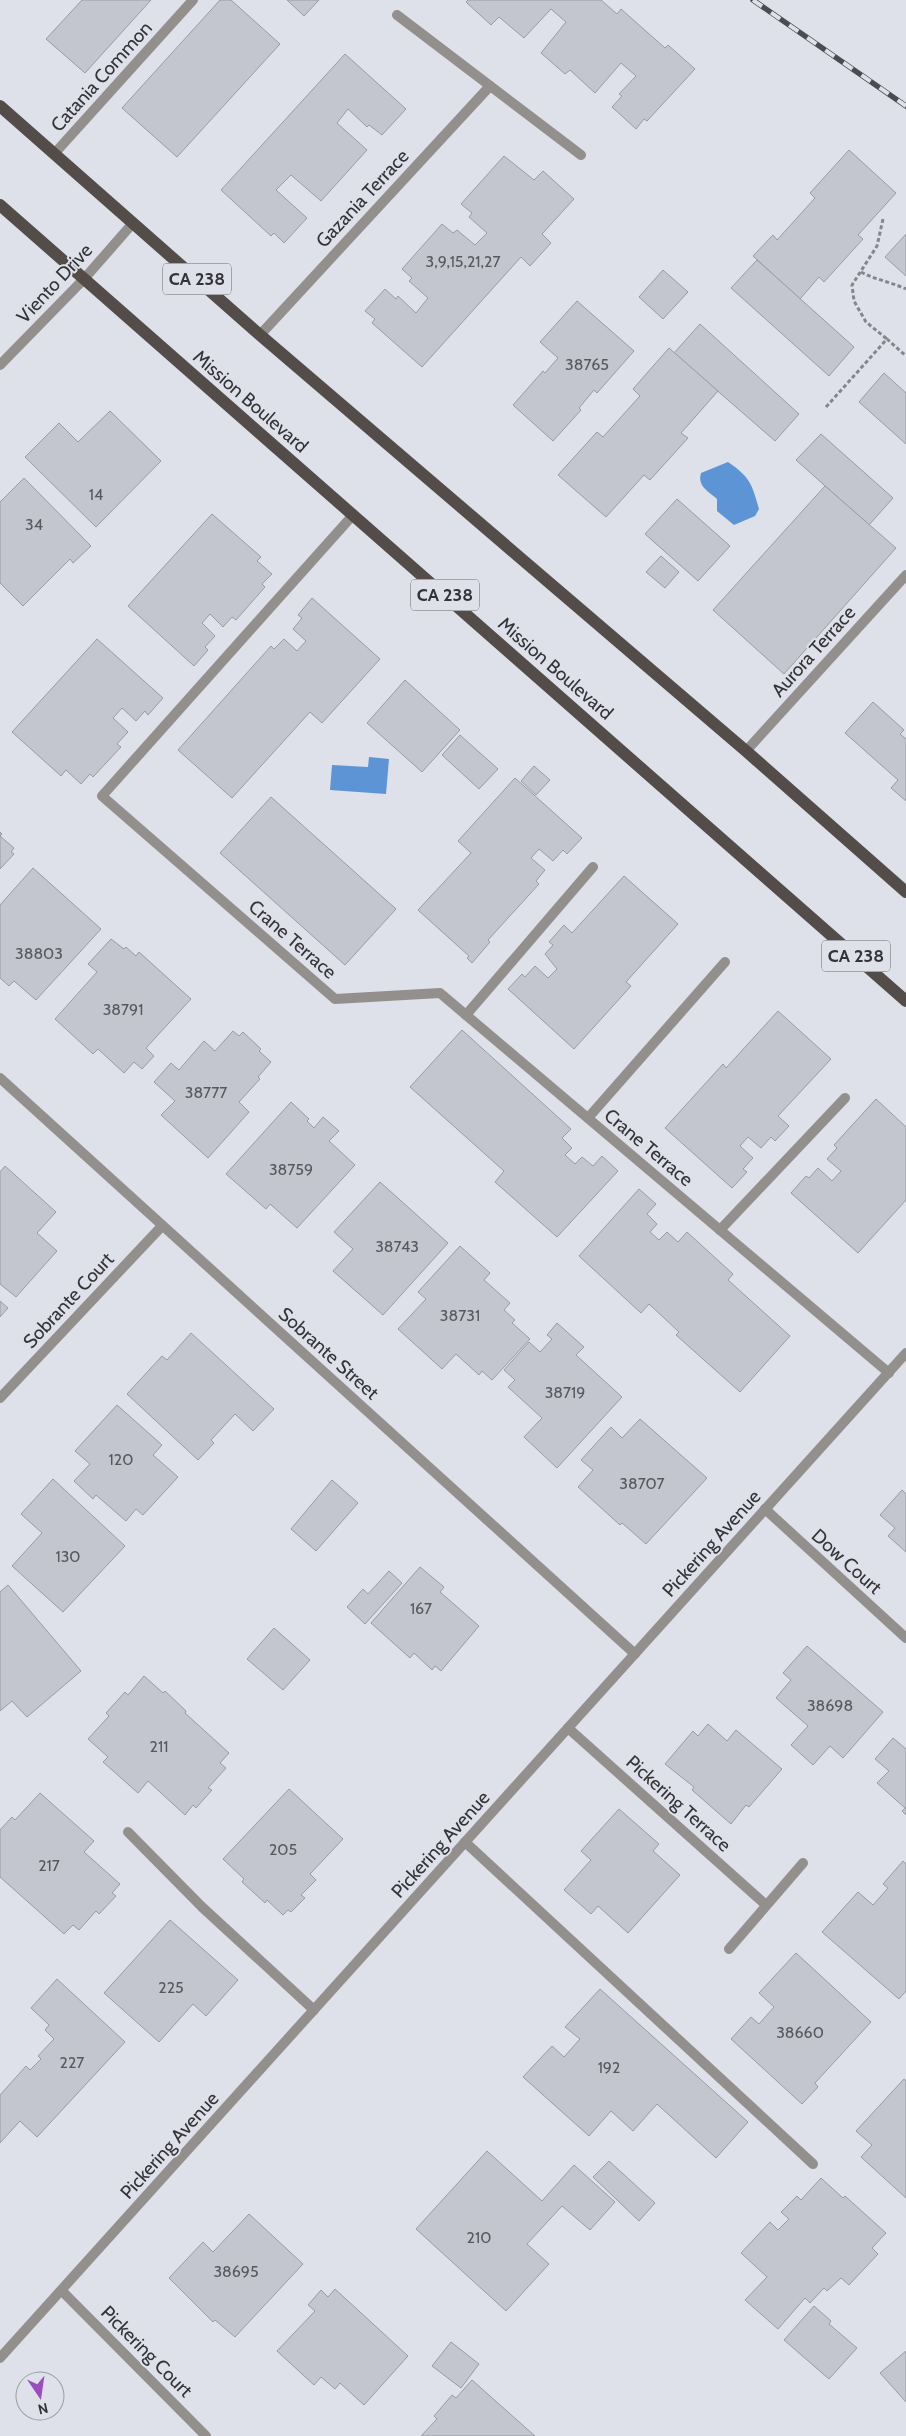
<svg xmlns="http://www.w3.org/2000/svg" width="906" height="2436" viewBox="0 0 906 2436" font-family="Cabin,sans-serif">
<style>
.water{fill:#5c94d5}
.building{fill:#c4c6cf;stroke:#999ba4}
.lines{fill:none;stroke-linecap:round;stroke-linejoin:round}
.path{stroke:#85868d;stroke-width:3;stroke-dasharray:4 2.5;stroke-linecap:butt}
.service{stroke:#938f8c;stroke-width:10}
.minor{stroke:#938f8c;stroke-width:10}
.primary{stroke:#534c48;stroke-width:12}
.rail-casing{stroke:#4b4c50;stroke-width:5.5}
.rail{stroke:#dfe1ea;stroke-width:4;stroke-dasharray:11;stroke-linecap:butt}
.labels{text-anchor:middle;stroke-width:4;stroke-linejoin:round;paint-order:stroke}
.number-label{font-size:16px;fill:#58585e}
.shield{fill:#dfe1ea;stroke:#67686d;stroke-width:1}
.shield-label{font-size:18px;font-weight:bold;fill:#343438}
.street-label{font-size:19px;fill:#343438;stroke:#dfe1ea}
</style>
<rect width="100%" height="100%" fill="#dfe1ea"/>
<!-- water -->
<g class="water">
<path d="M728,462C750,477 752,484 759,509L755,516L734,525L717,511V499C708,491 697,486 701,473Z"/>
<path d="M369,757L389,759L386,794L330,790L332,765L368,767Z"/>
</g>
<!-- building -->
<g class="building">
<path d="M82,0H151L85,73L46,39Z"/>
<path d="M220,0H231L280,44L177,157L122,108Z"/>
<path d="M287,0H319L304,16Z"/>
<path d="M468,0H601L617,14L621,9L665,48L668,45L695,69L647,121L644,119L636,129L612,107L622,96L619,94L636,76L621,63L595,93L570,70L565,74L541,53L566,22L551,9L524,38L499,17L491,25L466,2Z"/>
<path d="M345,54L406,109L382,135L369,125L367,127L348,109L337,123L367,150L321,201L291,175L276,190L307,218L284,243L274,233L271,236L221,190Z"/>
<path d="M849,150L896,193L858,235L863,239L824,282L819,277L800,299L753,256L773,235L777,240L815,198L810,193Z"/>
<path d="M504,156L534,180L543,171L574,199L542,234L551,243L530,266L521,257L422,367L372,323L375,319L365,311L385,289L396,299L398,296L416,313L428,298L409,281L412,278L402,269L442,224L453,233L457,230L475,245L487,233L469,217L472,213L461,204Z"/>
<path d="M906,234V276L885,257Z"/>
<path d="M757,260L854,347L829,376L731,288Z"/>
<path d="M663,270L688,292L663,319L639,297Z"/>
<path d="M577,301L634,351L597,393L594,390L579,408L581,410L553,441L513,405L543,371L545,373L558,358L540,342Z"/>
<path d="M700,324L799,414L775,441L674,353Z"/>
<path d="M669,348L718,391L681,433L688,438L650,480L644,475L606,517L558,475L597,432L603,437L640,396L633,389Z"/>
<path d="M884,373L906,393V444L859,402Z"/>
<path d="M110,411L161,461L96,527L25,457L59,423L78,442Z"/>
<path d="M821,434L893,498L869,525L796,460Z"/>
<path d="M24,478L91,546L73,563L70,559L23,606L0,583V502Z"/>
<path d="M825,486L896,548L784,674L713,610Z"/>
<path d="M677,499L730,546L698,581L645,534Z"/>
<path d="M212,514L261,557L257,561L272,574L262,584L265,587L236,620L232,617L223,627L210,614L202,623L215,636L205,647L208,650L194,666L128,606Z"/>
<path d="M661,556L679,572L665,588L646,572Z"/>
<path d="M312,598L380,659L322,723L310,712L232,798L178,750L271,646L274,649L284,639L297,651L306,641L293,629L302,618L298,615Z"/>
<path d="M97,639L163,698L148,715L145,711L136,721L122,708L113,718L128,732L117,744L121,747L93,777L90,774L81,784L66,770L61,776L12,732Z"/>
<path d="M405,680L460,730L422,772L367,723Z"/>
<path d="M873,702L904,730L900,734L906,739V801L891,788L898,780L845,733Z"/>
<path d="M460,735L498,769L479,789L442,755Z"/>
<path d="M534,766L550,780L536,795L521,781Z"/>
<path d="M515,778L582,838L567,854L563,850L553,861L539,849L531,858L545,870L536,881L539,884L488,940L490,942L472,963L467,958L469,956L418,910L471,853L458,841Z"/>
<path d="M271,797L396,909L345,965L220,853Z"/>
<path d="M0,832L2,834L0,836L14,848L11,852L14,854L0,869Z"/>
<path d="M33,868L101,929L36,1000L14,981L9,986L0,978V905Z"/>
<path d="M624,876L678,924L626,982L631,986L574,1049L508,989L522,974L525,977L535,966L548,978L557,969L545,954L553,945L549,942L564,925L572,933Z"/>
<path d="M111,939L124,949L126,947L136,956L139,952L191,999L146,1048L154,1056L142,1069L134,1062L124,1073L98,1049L93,1054L55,1019L97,972L88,964Z"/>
<path d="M778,1011L831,1059L778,1116L789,1126L775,1141L771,1137L761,1148L748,1137L740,1146L753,1158L743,1169L747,1172L732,1188L665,1128L723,1064L726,1068Z"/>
<path d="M462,1030L571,1129L562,1138L572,1148L565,1155L575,1164L582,1157L593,1166L602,1156L618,1171L557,1237L495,1182L504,1171L410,1087Z"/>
<path d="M233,1031L239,1036L243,1032L261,1049L259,1051L271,1062L258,1077L260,1079L239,1102L249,1112L208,1158L161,1115L175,1101L154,1082L171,1063L179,1070L204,1041L215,1051Z"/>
<path d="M876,1099L906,1127V1200L858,1253L791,1193L806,1176L809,1178L818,1168L832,1181L841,1171L827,1159L837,1148L834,1145Z"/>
<path d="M291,1102L309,1119L307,1121L314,1128L323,1117L339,1131L329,1141L355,1165L297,1228L270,1204L266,1209L226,1174Z"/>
<path d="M5,1166L56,1212L37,1233L57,1251L16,1297L0,1284V1172Z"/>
<path d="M380,1182L448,1243L383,1315L333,1271L353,1249L334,1232Z"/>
<path d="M639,1189L656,1204L647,1214L657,1224L650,1232L659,1240L667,1232L678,1242L687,1232L733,1274L728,1280L790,1336L740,1392L676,1335L679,1332L649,1304L641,1313L579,1256Z"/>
<path d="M460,1246L490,1273L484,1280L510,1303L504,1310L515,1320L512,1323L530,1339L492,1380L482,1371L479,1375L456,1354L442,1369L398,1329L426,1299L418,1292Z"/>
<path d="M0,1301L8,1308L0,1317Z"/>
<path d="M557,1323L584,1347L576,1355L622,1397L557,1468L524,1437L542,1418L508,1387L515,1380L504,1370L529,1342L540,1352L552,1339L547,1335Z"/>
<path d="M191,1333L274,1409L253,1431L235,1414L211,1440L214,1443L198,1460L127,1394L162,1356L167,1360Z"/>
<path d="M117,1405L162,1445L153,1455L178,1477L143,1515L136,1509L126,1521L96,1495L93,1499L74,1481L90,1464L75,1451Z"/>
<path d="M640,1419L707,1478L646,1544L622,1523L620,1525L578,1487L593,1470L581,1460L611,1427L622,1438Z"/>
<path d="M53,1479L125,1546L63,1612L12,1566L42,1533L21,1514Z"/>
<path d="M332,1480L358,1503L316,1551L291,1529Z"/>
<path d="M902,1490L906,1494V1552L888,1536L895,1528L880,1515Z"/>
<path d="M420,1567L444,1587L440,1592L479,1626L441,1671L435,1666L432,1670L414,1653L410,1658L371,1623Z"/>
<path d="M389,1571L402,1583L365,1624L347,1607L363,1589L368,1594Z"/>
<path d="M8,1585L81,1671L27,1717L12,1701L0,1711V1592Z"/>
<path d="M274,1628L310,1660L283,1690L247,1659Z"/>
<path d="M807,1646L883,1712L843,1758L830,1746L813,1765L791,1745L808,1726L776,1698L791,1680L783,1673Z"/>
<path d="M144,1676L163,1693L165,1691L186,1711L185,1713L229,1753L220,1763L226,1768L208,1788L212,1790L196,1808L193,1805L185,1815L148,1781L138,1793L103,1762L108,1757L88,1739L109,1716L106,1713L125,1692L128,1695Z"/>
<path d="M708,1724L727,1741L736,1730L782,1769L749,1807L746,1805L731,1824L692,1790L694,1787L665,1764L693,1731L698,1736Z"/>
<path d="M893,1738L906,1749V1815L902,1811L905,1808L877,1783L889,1771L875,1759Z"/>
<path d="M289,1789L343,1839L310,1874L316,1880L301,1895L305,1898L291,1912L288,1910L283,1915L267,1900L265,1903L242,1882L244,1879L223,1859Z"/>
<path d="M40,1793L94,1841L84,1852L120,1884L112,1893L116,1896L99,1914L96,1911L79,1930L73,1925L64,1934L0,1877V1830L12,1817L15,1820Z"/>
<path d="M619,1809L659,1844L653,1851L680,1875L628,1933L598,1906L591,1914L564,1890L591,1860L581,1851Z"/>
<path d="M903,1861L906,1864V1991L899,1999L822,1932L858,1892L873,1905L888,1888L883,1884Z"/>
<path d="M170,1920L238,1980L206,2016L193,2004L159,2042L104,1993Z"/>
<path d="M796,1953L871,2022L815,2083L818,2087L802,2104L731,2039L751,2017L759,2024L774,2007L759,1993Z"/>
<path d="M57,1979L125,2042L37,2137L20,2121L0,2143V2095L26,2066L30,2070L41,2059L38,2056L54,2039L45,2030L49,2025L31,2008Z"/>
<path d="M600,1989L748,2122L716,2158L657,2104L633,2131L611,2111L589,2136L523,2077L552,2046L564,2057L580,2039L565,2027Z"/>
<path d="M904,2079L906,2081V2198L861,2157L872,2145L856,2131Z"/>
<path d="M487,2151L542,2201L574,2165L615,2202L590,2230L562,2206L527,2244L549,2264L506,2311L416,2229Z"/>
<path d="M609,2161L655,2203L639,2221L593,2177Z"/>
<path d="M821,2178L843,2198L845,2196L886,2233L872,2248L878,2254L849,2285L841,2278L827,2291L824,2288L810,2303L805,2298L778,2329L745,2300L767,2277L741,2253L770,2222L778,2230L789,2219L781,2212L797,2196L801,2200Z"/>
<path d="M249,2214L303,2264L235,2337L215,2320L213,2322L169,2278L203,2242L213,2252Z"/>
<path d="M335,2289L408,2356L364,2405L340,2383L335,2389L321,2377L314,2385L277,2351L315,2311L308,2305L321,2290L328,2297Z"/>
<path d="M814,2306L831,2321L829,2324L857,2348L829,2379L784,2340Z"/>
<path d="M451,2342L479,2364L461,2388L432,2366Z"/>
<path d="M906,2351V2402L880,2373Z"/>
<path d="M472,2380L535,2436H421L437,2419L434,2416L452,2395L456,2398Z"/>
</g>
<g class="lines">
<!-- path -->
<g class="path">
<path d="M883,219L877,246L852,285L854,301L866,322L887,339"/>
<path d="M861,272C876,280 891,282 906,289"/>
<path d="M826,407L887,339L906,356"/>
</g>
<!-- service -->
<g class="service">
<path d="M466,1015L593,867"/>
<path d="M588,1118L725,962"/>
<path d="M720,1230L845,1098"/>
<path d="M128,1832L202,1907L314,2010"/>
<path d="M465,1842L813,2164"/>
</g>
<!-- minor -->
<g class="minor">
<path d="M397,15L581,155"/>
<path d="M54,154L193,0"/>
<path d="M260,335L490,86"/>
<path d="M0,365L84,279L133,223"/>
<path d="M353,515L102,796L335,999L440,993L889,1373"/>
<path d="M746,751L906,575"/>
<path d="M0,1078L635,1654"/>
<path d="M0,1398L162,1226"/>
<path d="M765,1509L906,1638"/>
<path d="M568,1728L766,1905"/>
<path d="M729,1949L803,1863"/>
<path d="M62,2291L206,2436"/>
<path d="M0,2358L906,1353"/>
</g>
<!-- primary -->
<g class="primary">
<path d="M0,106L260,335L746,751L906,892"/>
<path d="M0,205L906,1001"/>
</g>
<!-- rail casing -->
<g class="rail-casing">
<path id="rail" d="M753,0L906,106"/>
</g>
<!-- rail -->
<use href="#rail" class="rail"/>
</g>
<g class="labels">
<!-- number labels -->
<g class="number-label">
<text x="463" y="267">3,9,15,21,27</text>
<text x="587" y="370">38765</text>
<text x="96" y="500">14</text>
<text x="34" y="530">34</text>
<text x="39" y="959">38803</text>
<text x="123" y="1015">38791</text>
<text x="206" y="1098">38777</text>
<text x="291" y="1175">38759</text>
<text x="397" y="1252">38743</text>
<text x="460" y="1321">38731</text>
<text x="565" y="1398">38719</text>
<text x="121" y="1465">120</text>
<text x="642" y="1489">38707</text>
<text x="68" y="1562">130</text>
<text x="421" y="1614">167</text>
<text x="830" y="1711">38698</text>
<text x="159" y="1752">211</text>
<text x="283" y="1855">205</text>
<text x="49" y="1871">217</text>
<text x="171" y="1993">225</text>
<text x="800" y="2038">38660</text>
<text x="72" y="2068">227</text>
<text x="609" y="2073">192</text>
<text x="479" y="2243">210</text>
<text x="236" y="2277">38695</text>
</g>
<!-- shield labels -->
<g class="shield">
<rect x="163" y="263.5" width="68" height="31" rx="4"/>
<rect x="411" y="579.5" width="68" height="31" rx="4"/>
<rect x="822" y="940.5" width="68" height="31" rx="4"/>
</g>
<g class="shield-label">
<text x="197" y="285">CA 238</text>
<text x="445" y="601">CA 238</text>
<text x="856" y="962">CA 238</text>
</g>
<!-- street labels -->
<g class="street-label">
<text transform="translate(101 76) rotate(-48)" y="7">Catania Common</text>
<text transform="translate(362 198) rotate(-47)" y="7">Gazania Terrace</text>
<text transform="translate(54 283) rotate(-47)" y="7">Viento Drive</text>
<text transform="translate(251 401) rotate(41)" y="7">Mission Boulevard</text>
<text transform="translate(813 651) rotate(-48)" y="7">Aurora Terrace</text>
<text transform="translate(556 668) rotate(41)" y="7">Mission Boulevard</text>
<text transform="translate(293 939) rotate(41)" y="7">Crane Terrace</text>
<text transform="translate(649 1147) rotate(40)" y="7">Crane Terrace</text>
<text transform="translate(68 1300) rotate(-47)" y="7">Sobrante Court</text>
<text transform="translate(329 1353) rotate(42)" y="7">Sobrante Street</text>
<text transform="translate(711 1543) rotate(-48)" y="7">Pickering Avenue</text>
<text transform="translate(847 1561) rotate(42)" y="7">Dow Court</text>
<text transform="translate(679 1803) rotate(42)" y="7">Pickering Terrace</text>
<text transform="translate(440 1844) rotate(-48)" y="7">Pickering Avenue</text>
<text transform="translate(169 2145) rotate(-48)" y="7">Pickering Avenue</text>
<text transform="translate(147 2351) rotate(45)" y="7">Pickering Court</text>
</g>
</g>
<!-- north arrow -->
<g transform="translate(40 2396) rotate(167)"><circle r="24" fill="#dfe1ea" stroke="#9b9ca3"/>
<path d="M0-4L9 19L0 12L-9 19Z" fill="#9b4cbd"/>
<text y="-8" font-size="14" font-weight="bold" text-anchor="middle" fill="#343438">N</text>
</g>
</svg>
